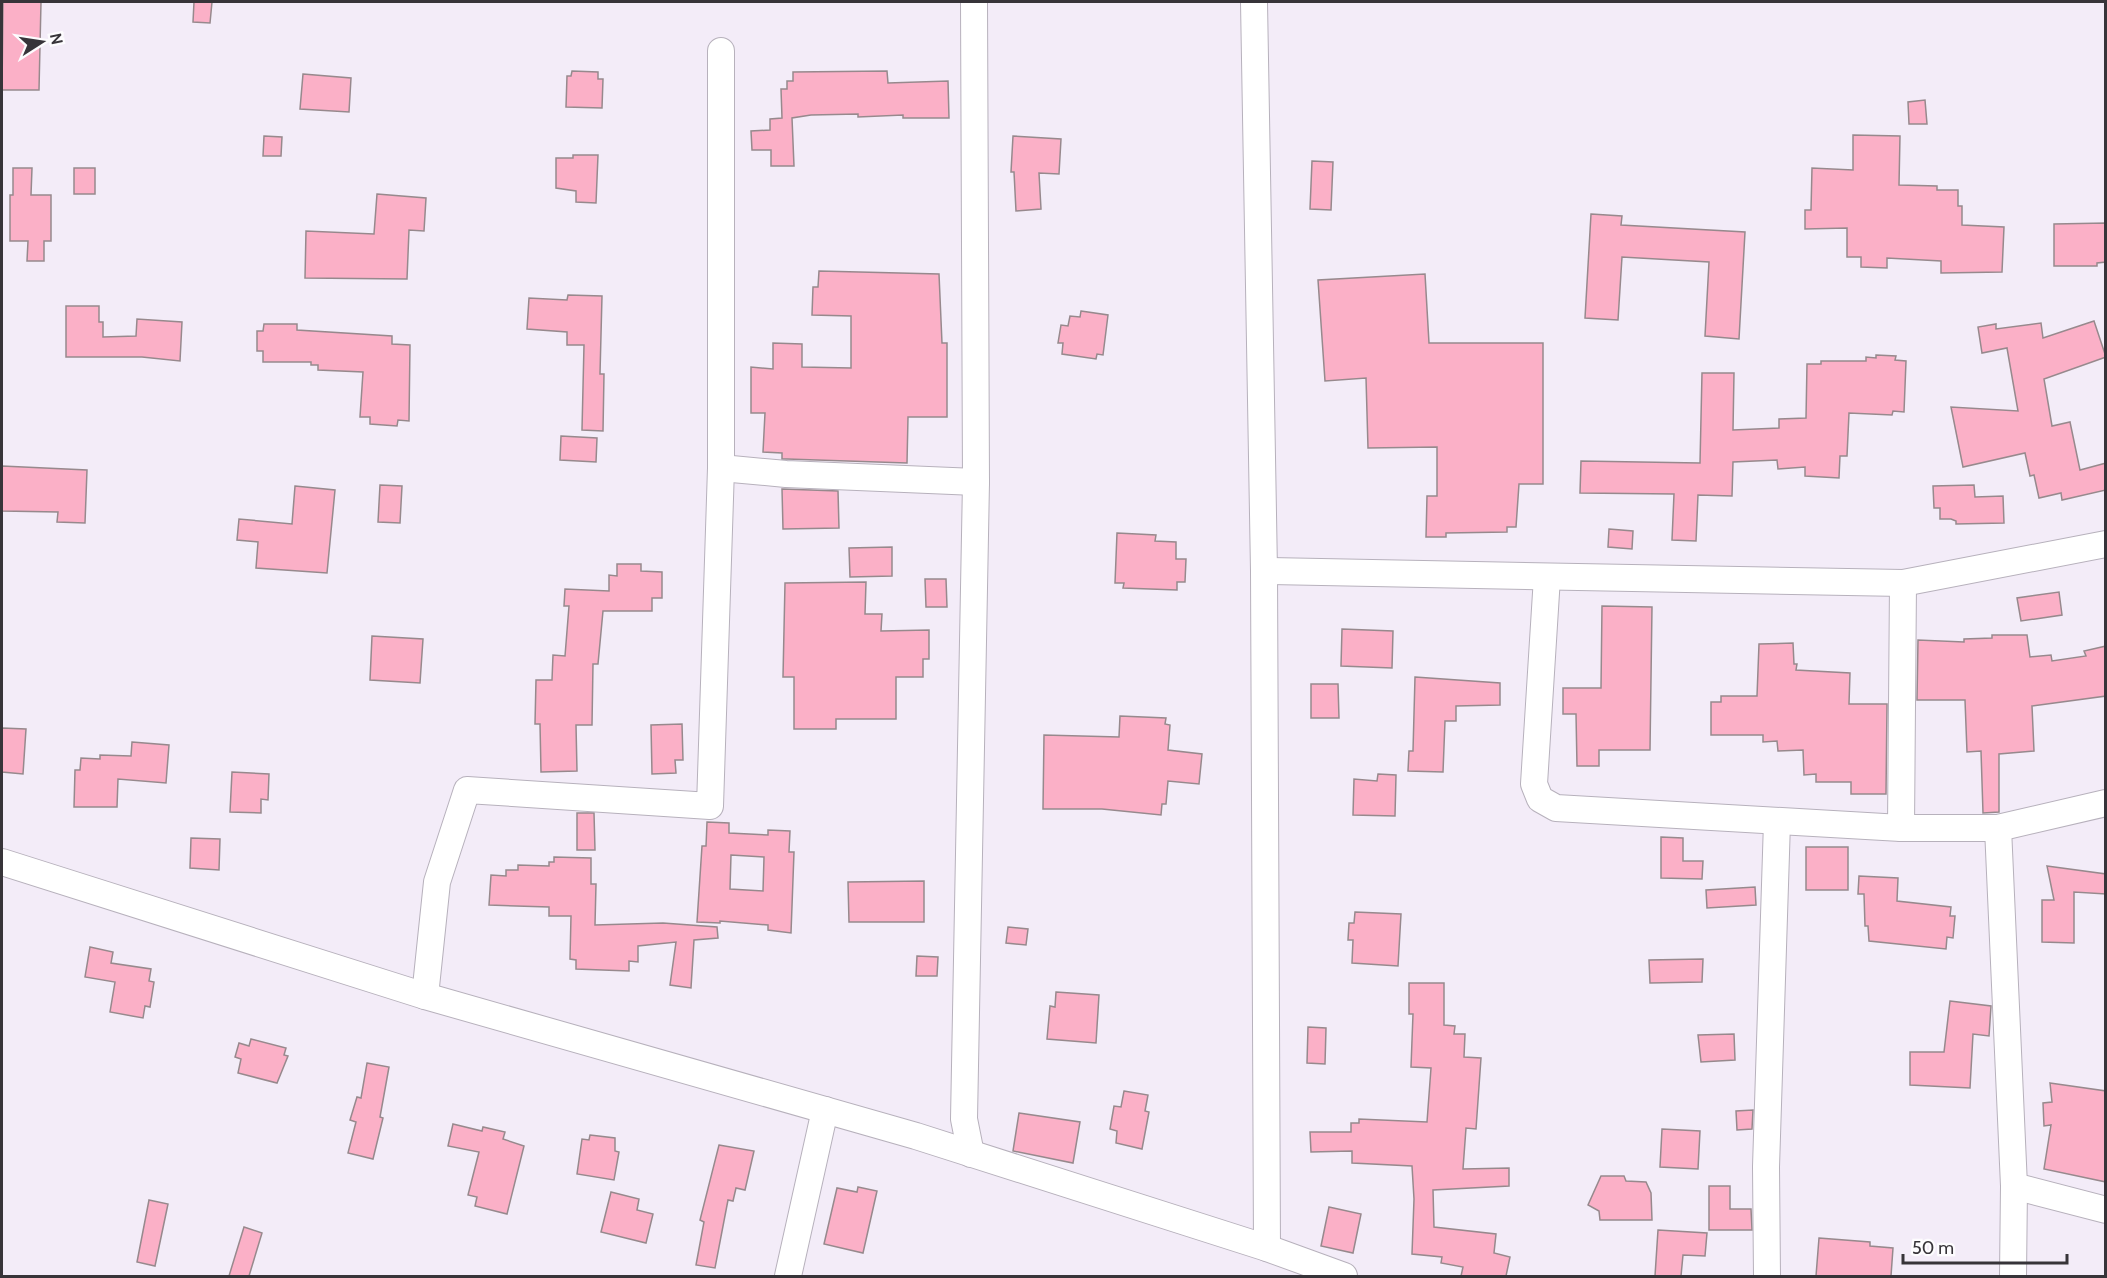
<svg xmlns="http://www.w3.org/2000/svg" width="2107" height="1278" viewBox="0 0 2107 1278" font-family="Cabin,sans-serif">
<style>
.building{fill:#fbb0c7;stroke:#97898d;stroke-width:1.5;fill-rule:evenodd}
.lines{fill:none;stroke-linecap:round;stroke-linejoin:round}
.minor-casing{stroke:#b7b1bc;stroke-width:28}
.minor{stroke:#fff;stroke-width:26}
</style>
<rect width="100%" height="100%" fill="#f3ecf8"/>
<!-- building -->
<g class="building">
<path d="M3,2H41L39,90H2Z"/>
<path d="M194,2H212L210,23L193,22Z"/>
<path d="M572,71L598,72V79H603L602,108L566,107L567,76H571Z"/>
<path d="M887,71L888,83L948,81L949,118H903V115L858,117V114L811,115L792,118L794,166H771V150H752L751,131L770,130V119L782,118L781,89H787V81H793V72Z"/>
<path d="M303,74L351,78L349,112L300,109Z"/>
<path d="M1925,100L1927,124H1909L1908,102Z"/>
<path d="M1853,135L1900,136L1899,185L1937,186V190H1958V206H1962V225L2004,227L2002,272L1941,273V261L1887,258V268L1861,267V257H1847V228L1805,229V210H1811L1812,168L1853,170Z"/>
<path d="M264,136L282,137L281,156H263Z"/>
<path d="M1013,136L1061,139L1059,174L1039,173L1041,209L1016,211L1014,172H1011Z"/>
<path d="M573,155H598L596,203L576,202V191L556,188V158H573Z"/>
<path d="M1312,161L1333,162L1331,210L1310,209Z"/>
<path d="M13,168H32L31,195H51V241H44V261H27L28,241H10V195H13Z"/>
<rect x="74" y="168" width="21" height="26"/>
<path d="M377,194L426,198L424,231L409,230L407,279L305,278L306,231L374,234Z"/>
<path d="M1591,214L1622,216L1621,225L1745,232L1739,339L1705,336L1709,262L1622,257L1618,320L1585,318Z"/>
<path d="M2106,223V262L2097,263V266H2054V224Z"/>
<path d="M819,271L939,274L942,343H947V417H908L907,463L787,459H782V453L763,452L765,413H751V367L773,369V343L802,344V367L851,368V316L812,315L813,287H818Z"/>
<path d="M1425,274L1429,343H1543V484H1519L1516,527H1507V532L1446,533V537H1426L1427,496H1437V447L1368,448L1366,378L1325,381L1318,280Z"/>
<path d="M568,295L602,296L600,374H604L603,431L582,430L584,345H567V332L527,329L529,298L567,300Z"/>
<path d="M66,306H99V322H103V337L136,336L137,319L182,322L180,361L142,357H66Z"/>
<path d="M1081,311L1108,315L1103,355L1097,354L1096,359L1062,354L1063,343H1058L1061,325L1068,326L1070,316L1080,317Z"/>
<path d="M2094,321L2106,357L2044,379L2052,426L2070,422L2080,470L2106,463V490L2062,500L2061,493L2039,498L2034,475L2030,476L2025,453L1963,467L1951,407L2018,411L2007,348L1982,353L1978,327L1996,324V329L2041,323L2043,338Z"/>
<path d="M264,324H297V330L392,336V344L410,345L409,421L398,420L397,426L370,424V417H360L363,372L318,370V365H311V362H263V351H257V331H263Z"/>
<path d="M1876,355L1896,356L1895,360L1906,361L1904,412L1893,411L1892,415L1849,413L1847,456H1840L1839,478L1805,476V467L1778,469L1777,460L1733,462L1732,496L1698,495L1696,541L1672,540L1674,494L1580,493L1581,461L1700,463L1702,373H1734L1733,430L1779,428V419L1806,418L1807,364H1821V361H1866V357L1876,358Z"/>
<path d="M561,436L597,438L596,462L560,460Z"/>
<path d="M2,466L87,470L85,523L57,522L58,512L2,511Z"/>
<path d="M380,485L402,486L400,523L378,522Z"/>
<path d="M1974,485L1975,497L2003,496L2004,523L1956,524V521L1951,519H1940V508H1934L1933,486Z"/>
<path d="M295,486L335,490L327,573L256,568L258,542L237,540L239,519L292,524Z"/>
<path d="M782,489L838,491L839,528L783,529Z"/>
<path d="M1609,529L1633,531L1632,549L1608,547Z"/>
<path d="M1117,533L1156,535L1155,541L1176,542V559H1186L1185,582H1177V590L1123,588L1124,583H1115Z"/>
<path d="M892,547V576L850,577L849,548Z"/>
<path d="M617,564H641V571L662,572V598H652V611H603L598,664H593L592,725H576L577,771L541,772L540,724H535L536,680H552L553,655L565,656L569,606H564L565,589L609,591V575L617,576Z"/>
<path d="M925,579H946L947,607H926Z"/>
<path d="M866,582L865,614H882L881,631L929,630V659H923V677H896V719H836V729H794V677H783L785,583Z"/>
<path d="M2059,592L2062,615L2021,621L2017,598Z"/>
<path d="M1602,606L1652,607L1650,750H1599V766H1577L1576,714H1563V688H1601Z"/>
<path d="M1342,629L1393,631L1392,668L1341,666Z"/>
<path d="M1992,635H2027L2030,657L2051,655L2052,661L2086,656L2084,651L2106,646V696L2032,706L2034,751L1999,754V812L1983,813L1981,751L1967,752L1965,700H1917L1918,640L1964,642V639L1992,638Z"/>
<path d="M372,636L423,639L420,683L370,680Z"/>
<path d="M1793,643L1794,664H1797L1796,670L1850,673L1849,704H1887L1886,794H1851V782H1816V774L1804,775L1803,750L1778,751L1777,741L1763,742V735H1711V702H1721V696H1757L1759,644Z"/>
<path d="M1415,677L1500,683V705L1456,706V721H1445L1443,772L1408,771L1409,751H1413Z"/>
<path d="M1311,684H1338L1339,718H1311Z"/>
<path d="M1120,716L1166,718L1165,724L1170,725L1168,750L1202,754L1199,784L1168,781L1166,804H1162L1161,815L1102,809H1043L1044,735L1119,737Z"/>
<path d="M682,724L683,760H675L676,773L652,774L651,725Z"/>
<path d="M2,728L26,729L23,774L2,772Z"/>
<path d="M132,742L169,745L166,783L118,779L117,807H74L75,770H80L81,758L100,759V755L131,756Z"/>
<path d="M232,772L269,774L268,800L261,799V813L230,812Z"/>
<path d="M1378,774L1396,775L1395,816L1353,815L1354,779L1377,781Z"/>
<path d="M577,813H594L595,850H577Z"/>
<path d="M707,822L729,823V833L768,835V830L790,831L789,852H794L791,933L768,930V925L720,921V923L697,922L702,846H706ZM731,855L764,857L763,891L730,889Z"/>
<path d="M1661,837L1683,838V861H1703L1702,879L1661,878Z"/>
<path d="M191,838L220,839L219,870L190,868Z"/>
<rect x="1806" y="847" width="42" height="43"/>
<path d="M554,857L591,858V884H596L595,925L663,923L717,927L718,938L694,940L691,988L670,985L676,942L638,946V962L629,961V971L576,969V960L570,959L571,916H549V907L489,905L491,875L506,876V870H518V865L549,866V862H554Z"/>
<path d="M2047,866L2106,874V894L2074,892V943L2042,942V900H2054Z"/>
<path d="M1859,876L1898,878L1897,901L1951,907L1950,916H1955L1953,938L1947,937L1946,949L1869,941L1868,926H1865L1864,894H1858Z"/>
<path d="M924,881V922H849L848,882Z"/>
<path d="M1755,887L1756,905L1707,908L1706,890Z"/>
<path d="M1355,912L1401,914L1398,966L1352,963L1353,940H1348L1349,923H1354Z"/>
<path d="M1008,927L1028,929L1026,945L1006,943Z"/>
<path d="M90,947L113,952L111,963L151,969L149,981L154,982L150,1007L145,1006L143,1018L110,1012L115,982L85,977Z"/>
<path d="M917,956L938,957L937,976H916Z"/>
<path d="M1703,959L1702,982L1650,983L1649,960Z"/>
<path d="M1409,983H1444V1025L1455,1026L1454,1034H1465L1464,1057L1481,1058L1476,1129L1466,1128L1463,1169L1509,1168V1186L1433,1190L1434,1227L1496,1234L1494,1253L1510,1257L1506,1276H1461L1463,1267L1441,1263L1442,1257L1412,1254L1414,1199L1412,1166L1352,1163V1151L1311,1152L1310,1132H1351V1123H1359V1119L1427,1122L1431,1068L1411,1067L1413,1014H1409Z"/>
<path d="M1056,992L1099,995L1096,1043L1047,1039L1050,1006L1055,1007Z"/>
<path d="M1950,1001L1991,1006L1989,1036L1973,1034L1970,1088L1910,1085V1052H1944Z"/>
<path d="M1308,1027L1326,1028L1325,1064L1307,1063Z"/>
<path d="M1734,1034L1735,1060L1701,1062L1698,1035Z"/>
<path d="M251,1039L286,1048L284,1055L288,1056L277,1083L238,1073L241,1059L235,1057L239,1043L249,1046Z"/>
<path d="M367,1063L389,1067L380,1117L383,1118L373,1159L348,1153L356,1122L350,1120L357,1097L361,1098Z"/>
<path d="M2050,1083L2106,1091V1182L2044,1169L2051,1125L2044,1126L2043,1103L2052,1102Z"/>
<path d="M1124,1091L1148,1095L1145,1111L1149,1112L1142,1149L1116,1143L1117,1131L1110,1129L1114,1106L1121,1107Z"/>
<path d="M1753,1110L1752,1129L1737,1130L1736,1111Z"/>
<path d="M1019,1113L1080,1122L1073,1163L1013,1151Z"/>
<path d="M453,1124L482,1131L483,1127L505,1132L503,1139L524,1146L507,1214L475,1206L477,1197L468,1195L479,1152L448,1146Z"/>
<path d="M1662,1129L1700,1131L1698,1169L1660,1167Z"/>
<path d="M590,1135L615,1138V1151L619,1152L614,1180L577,1174L582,1139L589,1140Z"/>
<path d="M719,1145L754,1151L745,1190L736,1188L733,1201L728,1200L715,1268L696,1265L704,1222L700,1220Z"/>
<path d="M1601,1176H1624L1626,1181L1646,1182L1651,1193L1652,1220H1600L1599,1211L1588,1205Z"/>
<path d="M1709,1186H1730V1209H1751L1752,1230H1709Z"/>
<path d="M858,1187L877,1191L863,1253L824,1244L837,1188L857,1192Z"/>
<path d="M611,1192L639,1199L637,1210L653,1214L646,1243L601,1232Z"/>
<path d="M149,1200L168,1204L155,1266L137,1262Z"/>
<path d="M1329,1207L1361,1214L1353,1253L1321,1246Z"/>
<path d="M244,1227L262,1233L249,1276H229Z"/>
<path d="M1658,1230L1707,1233L1705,1256L1683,1255L1681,1276H1655Z"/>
<path d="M1819,1238L1870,1242V1246L1893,1248L1891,1276H1816Z"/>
</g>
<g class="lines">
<!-- minor casing -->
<g class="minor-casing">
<g id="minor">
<path d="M1254,2L1264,571L1267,1248"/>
<path d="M721,468L786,474L976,482"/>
<path d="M1264,571L1903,583L2106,544"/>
<path d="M1547,577L1534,784L1540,799L1556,808L1901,828H1998L2106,803"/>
<path d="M1901,828L1903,583"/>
<path d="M1998,828L2014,1186L2013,1276"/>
<path d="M2,862L425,996L916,1136L1267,1248L1344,1276"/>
<path d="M425,996L437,882L467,790L710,806L721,468V51"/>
<path d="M971,1154L964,1119L976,482L974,2"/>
<path d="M2014,1186L2106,1210"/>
<path d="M788,1276L825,1110"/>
<path d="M1767,1276L1766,1167L1777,822"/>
</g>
</g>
<!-- minor -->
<use href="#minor" class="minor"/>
</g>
<!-- border -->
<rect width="2107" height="1278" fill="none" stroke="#373439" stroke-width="6"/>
<!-- north arrow -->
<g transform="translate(42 42) rotate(78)" stroke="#fdfcfe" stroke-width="4.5" paint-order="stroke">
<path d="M0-4.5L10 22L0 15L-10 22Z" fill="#373439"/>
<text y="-9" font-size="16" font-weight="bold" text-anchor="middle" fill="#373439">N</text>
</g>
<!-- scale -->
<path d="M1903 1254v9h164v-9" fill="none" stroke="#373439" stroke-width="3"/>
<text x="1912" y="1254" font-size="18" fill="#373439" stroke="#fdfcfe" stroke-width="4.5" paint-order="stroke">50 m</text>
</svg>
